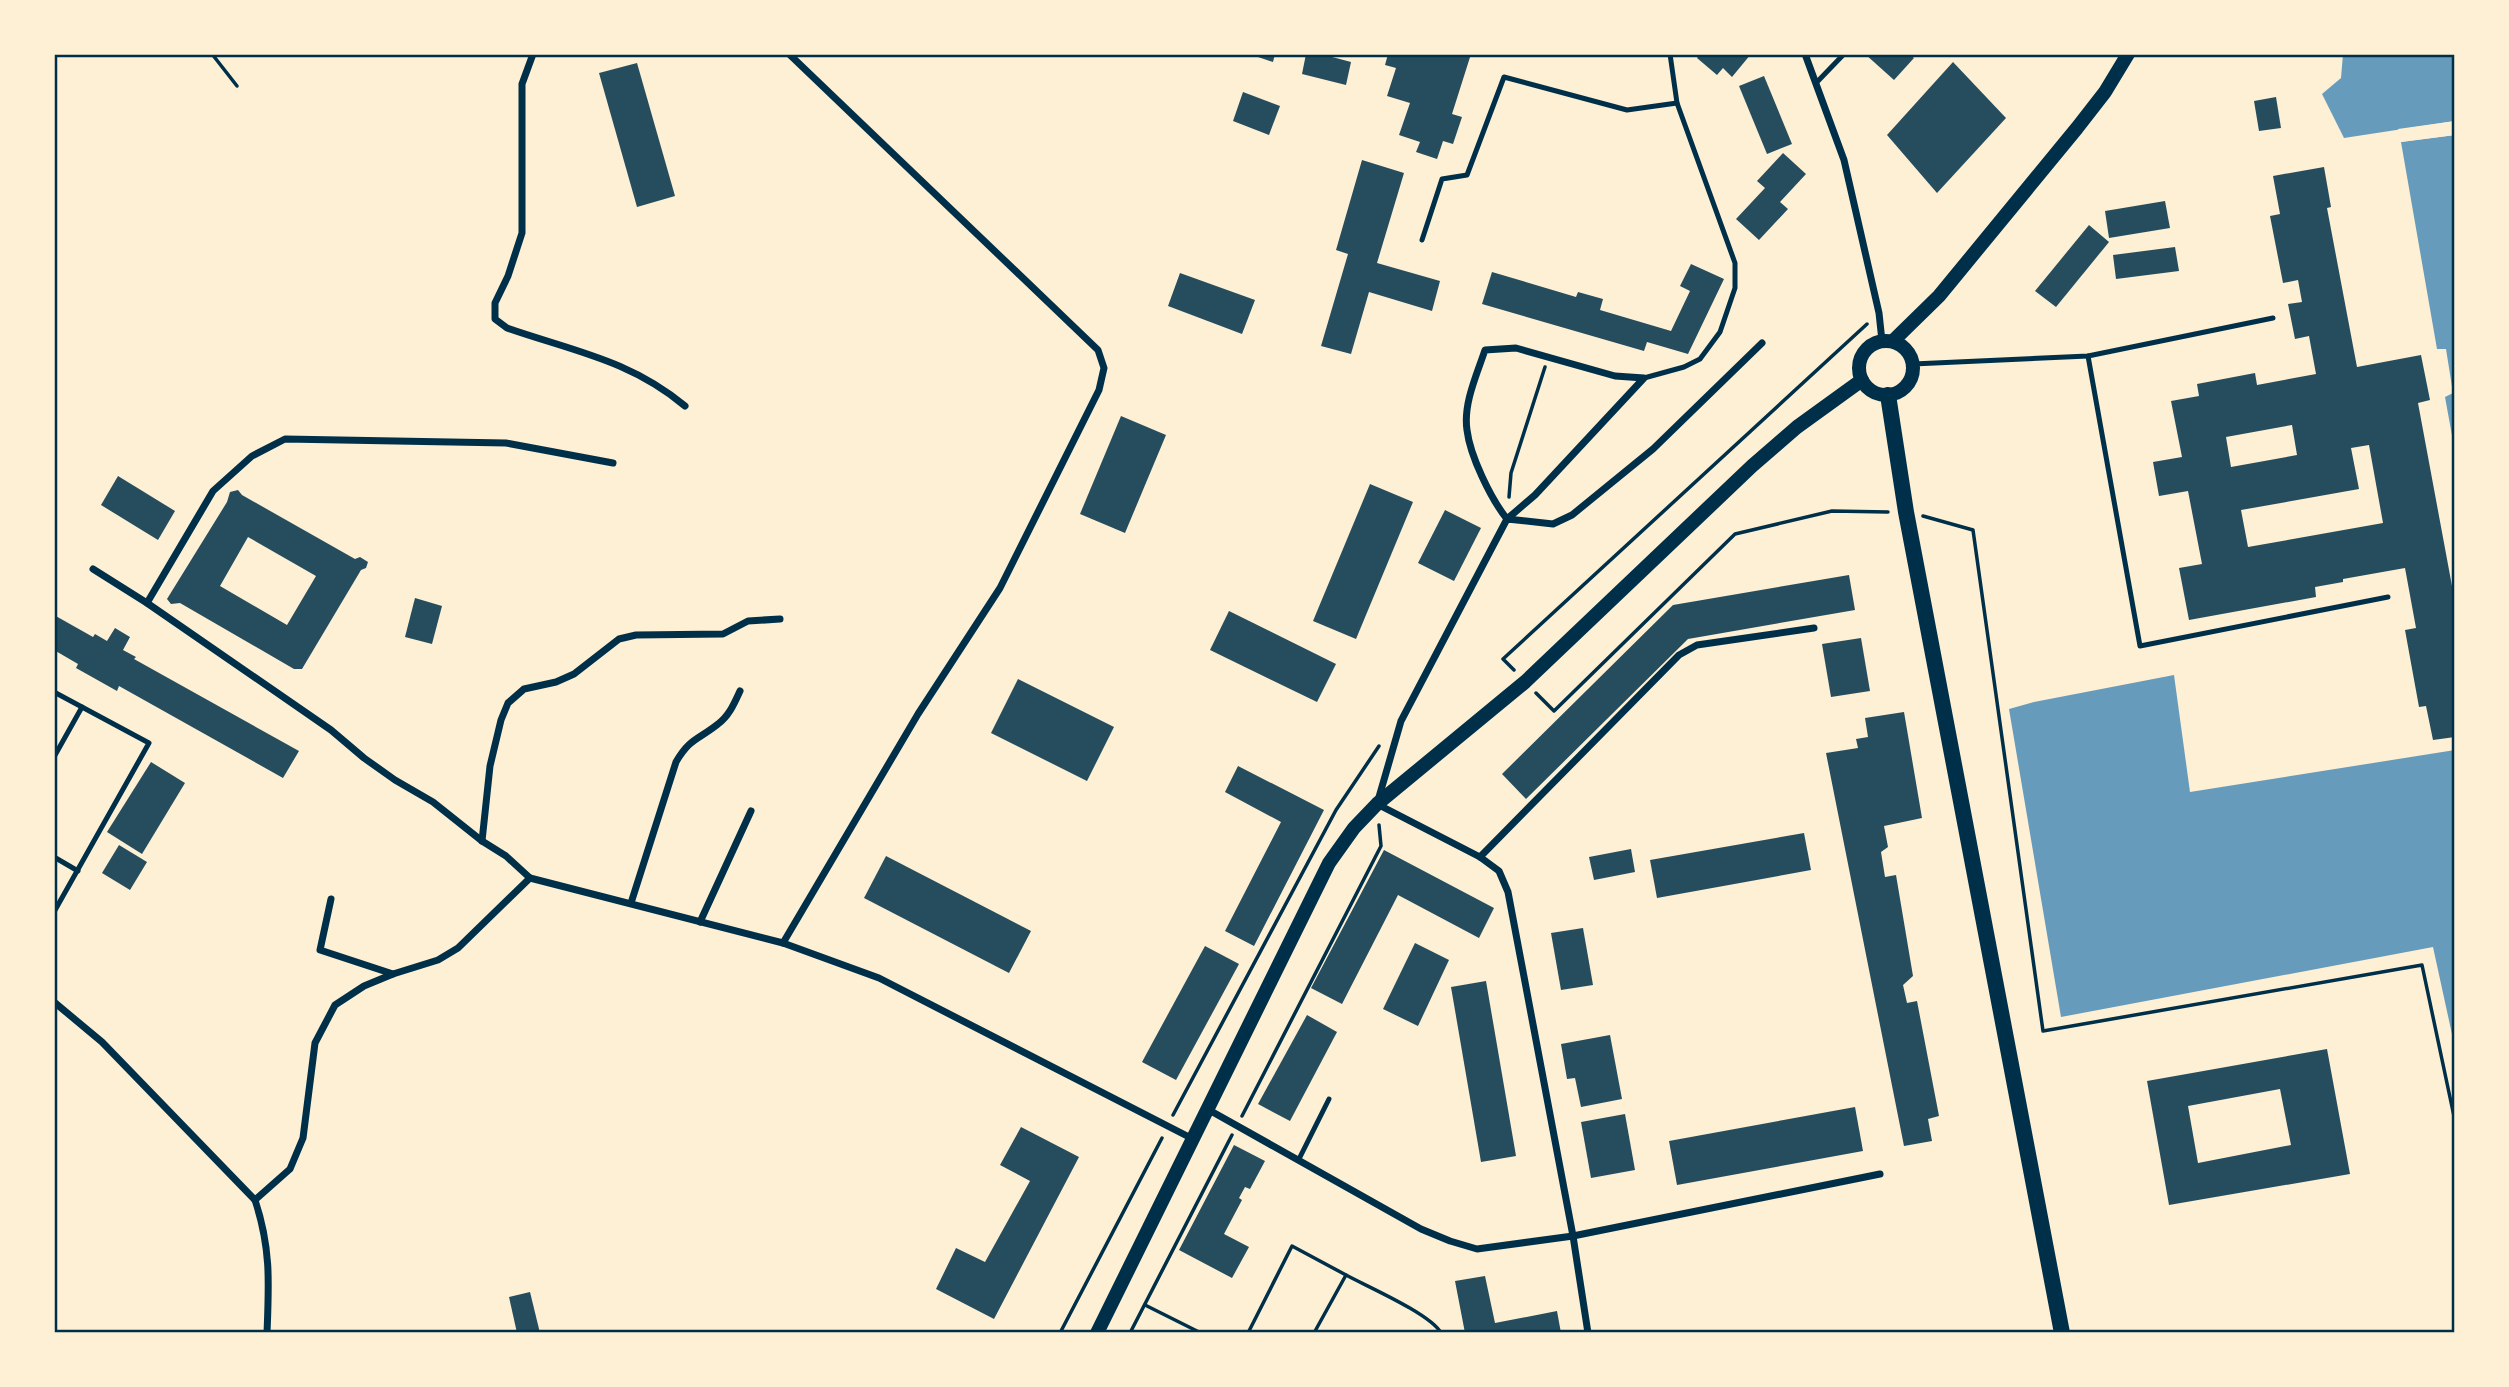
<svg xmlns="http://www.w3.org/2000/svg" width="2509" height="1387" viewBox="0 0 2509 1387" font-family="'Varela Round',sans-serif">
<style>
.water{fill:#669bbc}
.pier{fill:#fdf0d5}
.building{fill:#264d5e;fill-rule:evenodd}
.lines{fill:none;stroke-linecap:round;stroke-linejoin:round}
.path{stroke:#003049;stroke-width:3.5}
.service{stroke:#003049;stroke-width:5}
.minor{stroke:#003049;stroke-width:7}
.secondary{stroke:#003049;stroke-width:14}
.primary{stroke:#003049;stroke-width:16}
.neatline{fill:none;stroke:#003049;stroke-width:2.5}
</style>
<rect width="100%" height="100%" fill="#fdf0d5"/>
<!-- water -->
<g class="water">
<path d="M2343,54H2455V121L2344,138L2322,94L2341,78Z"/>
<path d="M2455,135V452L2445,397L2453,393L2446,349H2437L2401,142Z"/>
<path d="M2174,675L2190,792L2455,750V1048L2433,947L2061,1017L2009,709L2034,702Z"/>
</g>
<!-- pier -->
<g class="pier">
<path d="M2455,121V124L2399,133L2398,129Z"/>
<path d="M2455,131V135L2401,142L2400,139Z"/>
</g>
<!-- building -->
<g class="building">
<path d="M1249,54H1275L1273,62Z"/>
<path d="M1306,54H1321L1351,62L1346,85L1302,74Z"/>
<path d="M1388,54H1471L1452,114L1462,117L1453,144L1443,141L1437,159L1416,152L1420,142L1399,135L1410,103L1387,96L1396,68L1385,65Z"/>
<path d="M1700,54H1751L1732,77L1723,68L1717,75L1697,58Z"/>
<path d="M1865,54H1909L1914,58L1894,80Z"/>
<path d="M1953,62L2006,118L1937,193L1887,135Z"/>
<path d="M637,63L675,196L637,207L599,73Z"/>
<path d="M1764,76L1792,144L1767,154L1739,86Z"/>
<path d="M1243,92L1280,106L1269,135L1233,121Z"/>
<path d="M2276,97L2281,128L2259,131L2254,101Z"/>
<path d="M1783,153L1806,174L1780,202L1788,209L1759,240L1736,219L1765,188L1757,181Z"/>
<path d="M1362,160L1404,173L1377,263L1440,281L1432,311L1369,292L1351,354L1321,346L1348,254L1336,250Z"/>
<path d="M2324,167L2331,207L2327,208L2357,367L2421,355L2430,400L2418,403L2452,586H2455V737L2433,740L2426,706L2419,707L2405,630L2416,628L2405,568L2343,579V582L2315,587L2316,597L2189,620L2179,568L2202,564L2188,491L2159,496L2153,462L2182,457L2171,401L2199,396L2197,384L2255,373L2257,385L2316,374L2309,336L2295,339L2288,304L2302,302L2298,280L2283,283L2270,216L2280,214L2273,176ZM2292,425L2297,455L2231,467L2226,437ZM2369,445L2383,523L2248,547L2241,510L2359,489L2351,448Z"/>
<path d="M2165,201L2170,228L2109,238L2105,211Z"/>
<path d="M2089,225L2109,242L2056,307L2035,291Z"/>
<path d="M2175,247L2179,271L2116,279L2113,255Z"/>
<path d="M1691,264L1724,279L1688,354L1647,342L1644,351L1482,304L1492,272L1576,297L1578,292L1603,299L1600,310L1671,331L1690,291L1680,286Z"/>
<path d="M1180,273L1255,300L1242,334L1168,306Z"/>
<path d="M1121,416L1166,435L1125,533L1080,514Z"/>
<path d="M118,476L175,511L158,540L101,505Z"/>
<path d="M1370,484L1413,502L1356,639L1313,621Z"/>
<path d="M238,490L242,495L355,559L360,557L368,562L366,568L361,570L302,669H294L180,603L171,604L167,599L227,502L230,492ZM248,537L316,576L287,625L220,586Z"/>
<path d="M1445,510L1481,528L1454,581L1418,563Z"/>
<path d="M1849,575L1855,610L1688,639L1526,799L1502,774L1673,605Z"/>
<path d="M415,598L442,606L432,644L405,637Z"/>
<path d="M1229,611L1336,664L1317,702L1210,650Z"/>
<path d="M54,615L93,637L95,634L107,641L115,628L130,637L123,650L136,657L134,659L299,751L283,778L119,686L117,691L76,668L78,664L54,650Z"/>
<path d="M1861,638L1870,691L1831,697L1822,644Z"/>
<path d="M1018,679L1114,727L1087,781L991,733Z"/>
<path d="M1904,712L1922,818L1884,826L1888,847L1881,852L1885,877L1896,875L1913,976L1903,985L1907,1003L1917,1001L1939,1116L1928,1119L1932,1141L1904,1146L1826,753L1858,748L1856,739L1868,737L1865,718Z"/>
<path d="M151,762L185,783L142,854L107,832Z"/>
<path d="M1238,766L1324,810L1254,946L1225,931L1281,822L1225,792Z"/>
<path d="M1804,833L1811,870L1657,898L1650,860Z"/>
<path d="M119,845L147,862L130,890L102,873Z"/>
<path d="M1631,849L1635,872L1594,880L1589,857Z"/>
<path d="M1384,850L1494,908L1479,938L1398,895L1342,1004L1311,988Z"/>
<path d="M886,856L1031,931L1009,973L864,898Z"/>
<path d="M1583,928L1593,985L1561,990L1551,933Z"/>
<path d="M1415,943L1449,960L1418,1026L1383,1009Z"/>
<path d="M1205,946L1239,964L1176,1080L1142,1062Z"/>
<path d="M1486,981L1516,1156L1481,1162L1451,987Z"/>
<path d="M1307,1015L1337,1032L1290,1121L1258,1104Z"/>
<path d="M1610,1035L1622,1099L1581,1107L1575,1078L1567,1079L1561,1044Z"/>
<path d="M2327,1049L2350,1174L2169,1205L2147,1081ZM2280,1089L2291,1145L2198,1163L2188,1106Z"/>
<path d="M1855,1107L1863,1151L1677,1185L1669,1141Z"/>
<path d="M1625,1114L1635,1170L1591,1178L1581,1122Z"/>
<path d="M1021,1127L1079,1157L994,1319L936,1289L956,1248L985,1262L1030,1181L1000,1165Z"/>
<path d="M1234,1145L1265,1161L1250,1189L1245,1187L1239,1198L1242,1200L1224,1234L1249,1247L1232,1278L1179,1250Z"/>
<path d="M1485,1276L1495,1323L1557,1311L1561,1333H1465L1455,1281Z"/>
<path d="M530,1292L540,1333H517L509,1297Z"/>
</g>
<g class="lines">
<!-- path -->
<g class="path">
<path d="M212,54L237,86"/>
<path d="M1509,497L1511,473L1545,367"/>
<path d="M1923,516L1973,530L2043,1031L2422,965L2455,1121"/>
<path d="M1514,670L1503,659L1867,324"/>
<path d="M1536,693L1554,711L1735,534L1832,511L1888,512"/>
<path d="M1173,1115L1336,810L1379,746"/>
<path d="M1242,1116L1381,846L1379,825"/>
<path d="M1346,1275C1366,1286 1431,1314 1441,1333"/>
<path d="M1145,1305L1201,1333"/>
<path d="M1060,1333L1162,1138"/>
<path d="M1130,1333L1232,1135"/>
<path d="M1248,1333L1292,1246L1346,1275L1314,1333"/>
</g>
<!-- service -->
<g class="service">
<path d="M1817,82L1844,54"/>
<path d="M1422,240L1442,179L1467,175L1504,77L1627,110L1677,103"/>
<path d="M2088,356L2140,646L2388,597"/>
<path d="M1913,364L2088,356L2273,318"/>
<path d="M1644,378L1684,367L1700,359L1720,332L1735,288V263L1677,103L1670,54"/>
<path d="M54,692L149,743L54,912"/>
<path d="M54,757L82,707"/>
<path d="M54,857L78,871"/>
<path d="M1299,1159L1329,1099"/>
</g>
<!-- minor -->
<g class="minor">
<path d="M533,54L522,84V233L508,276L495,303V319L507,328C573,351 630,360 685,406"/>
<path d="M1805,54L1844,160L1879,313L1882,341"/>
<path d="M93,569L147,603L331,730L364,758L395,780L433,802L482,841L506,856L530,878"/>
<path d="M147,603L213,491L252,456L285,439L506,443L613,463"/>
<path d="M482,841L490,766L501,720L508,703L524,689L556,682L574,674L619,639L636,635L723,634L748,621L780,619"/>
<path d="M1480,857L1679,655L1697,645L1814,628"/>
<path d="M331,899L320,950L393,974"/>
<path d="M631,903L676,762C690,738 698,740 718,724C729,716 734,704 740,691"/>
<path d="M700,922L751,811"/>
<path d="M783,943L918,714L1000,588L1099,390L1104,368L1098,350L789,54"/>
<path d="M54,1002L102,1042L255,1200"/>
<path d="M1209,1110L1421,1229L1450,1241L1477,1249L1573,1236L1880,1174"/>
<path d="M267,1333C269,1283 271,1248 255,1200L290,1169L303,1138L315,1043L335,1005L364,986L393,974L438,960L458,948L530,878L783,943L879,978L1193,1139"/>
<path d="M1588,1333L1573,1236L1508,892L1499,871L1480,857L1377,804L1401,721L1507,519L1535,495L1644,378L1615,376L1516,348L1485,350C1477,374 1463,404 1467,430C1470,456 1491,499 1507,519L1553,524L1572,515L1653,449L1762,343"/>
</g>
<!-- secondary -->
<g class="secondary">
<path d="M1893,341L1939,296L2077,128L2105,92L2128,54"/>
<circle cx="1886" cy="368" r="27"/>
<path d="M1097,1333L1329,863L1354,828L1377,804L1525,682L1752,466L1797,427L1862,380"/>
</g>
<!-- primary -->
<path class="primary" d="M1888,395L1906,512L2062,1333"/>
</g>
<!-- border -->
<rect width="2509" height="1387" fill="none" stroke="#fdf0d5" stroke-width="112"/>
<rect x="56" y="56" width="2397" height="1275" class="neatline"/>
</svg>
